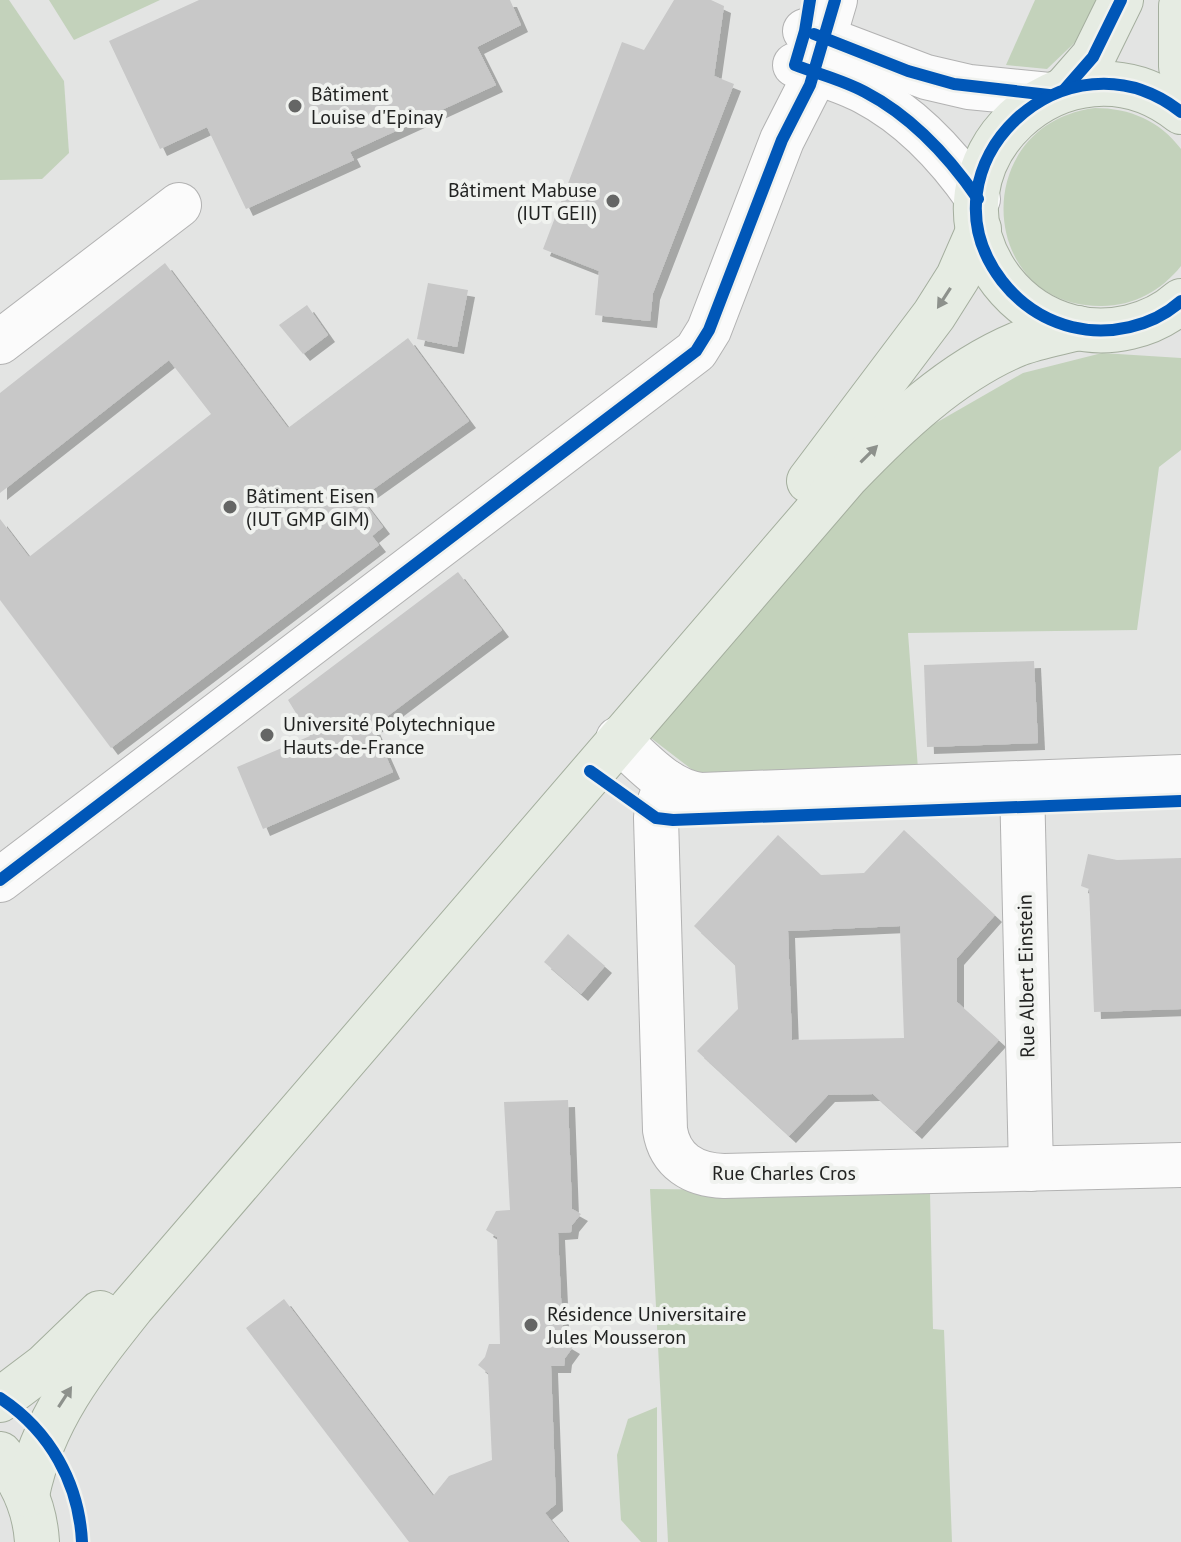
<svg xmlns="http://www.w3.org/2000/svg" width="1181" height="1542" viewBox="0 0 1181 1542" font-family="'PT Sans',sans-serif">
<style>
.green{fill:#c3d2bb}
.building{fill:#c8c8c8;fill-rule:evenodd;filter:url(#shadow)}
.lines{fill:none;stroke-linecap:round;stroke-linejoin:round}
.minor-casing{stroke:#b2b2b2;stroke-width:46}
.major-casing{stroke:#a4ae9e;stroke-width:46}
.minor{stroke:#fbfbfb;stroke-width:44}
.major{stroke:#e6ece3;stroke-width:44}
.cycleway-casing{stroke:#f0f2ef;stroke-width:17}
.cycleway{stroke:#0057b8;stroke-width:12}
.oneway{fill:#8d918c}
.poi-dot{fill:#656665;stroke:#f0f2ef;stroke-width:3}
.labels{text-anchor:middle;stroke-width:8;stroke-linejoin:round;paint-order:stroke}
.poi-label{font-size:20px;fill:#212221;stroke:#f0f2ef;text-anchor:start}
.street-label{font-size:20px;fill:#212221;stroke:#f0f2ef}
</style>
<defs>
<filter id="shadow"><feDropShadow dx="7" dy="7" stdDeviation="0" flood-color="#0004"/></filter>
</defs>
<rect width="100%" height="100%" fill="#e3e4e3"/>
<!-- green -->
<g class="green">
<path d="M0,0H9L64,81L69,153L42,179L0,180Z"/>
<path d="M49,0H160L74,40Z"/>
<path d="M1035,0H1101L1088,30L1047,69L1006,65Z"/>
<path d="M1095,108C1130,108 1160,121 1181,149V266C1162,290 1134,306 1102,306C977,308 967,124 1095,108Z"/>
<path d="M1102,353L1181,358V450L1159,467L1137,630L908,633L918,769L703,778L647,735L833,507L934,424L1023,373Z"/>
<path d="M650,1189L930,1192L933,1329L944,1330L952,1542H668Z"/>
<path d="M657,1407V1542H641L621,1520L617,1455L628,1419Z"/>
</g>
<!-- building -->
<g class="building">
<path d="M199,0H510L521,25L477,47L496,85L350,152L354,160L246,209L207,127L160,149L109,41Z"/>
<path d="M674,0H711L724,6L714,76L734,84L653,293L650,321L595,315L599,271L543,249L622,42L644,50Z"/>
<path d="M165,263L288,428L408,338L469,421L361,498L383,527L372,536L379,545L111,748L0,600V519L29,557L211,414L169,360L0,493V393Z"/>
<path d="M428,283L468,290L457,347L417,339Z"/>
<path d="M307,305L328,335L303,354L279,325Z"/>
<path d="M458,572L502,630L373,727L393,772L263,829L237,767L310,736L288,700Z"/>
<path d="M1034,661L1038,743L927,747L924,665Z"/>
<path d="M904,830L995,915L957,958V1002L999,1040L915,1132L873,1094L828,1095L789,1136L697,1051L738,1009L735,965L694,926L778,835L821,875L864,873ZM900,926L904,1038L792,1040L788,931Z"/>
<path d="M1088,854L1117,860L1181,858V1009L1094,1012L1089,889L1081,886Z"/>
<path d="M568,934L605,966L581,994L544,962Z"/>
<path d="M568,1100L572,1209L581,1214L572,1225L571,1232L558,1233L563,1341L573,1347L565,1358L564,1366H551L556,1504L545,1513L568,1542H409L246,1328L284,1299L433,1496L449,1476L492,1460L488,1373L478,1365L485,1357L489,1344H500L497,1237L486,1230L496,1211L510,1210L504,1102Z"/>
</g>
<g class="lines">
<!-- minor casing -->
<g class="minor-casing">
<g id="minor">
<path d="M805,31L926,77L969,87L1049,95"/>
<path d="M795,65C818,74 843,80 865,92C911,116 949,157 978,199"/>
<path d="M0,342L179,205"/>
<path d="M618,739C642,761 667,791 701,795L1181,777"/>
<path d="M667,782L657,809L656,818L665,1130C670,1161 693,1175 724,1176L1181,1165"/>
<path d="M1022,784L1031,1169"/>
<path d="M0,880L696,351L709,330L782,140L810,85L835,0"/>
</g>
</g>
<!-- major casing -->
<g class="major-casing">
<g id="major">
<path d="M1181,6V67"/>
<path d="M1065,89L1093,57L1121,0"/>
<path d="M1181,112C1067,22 914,166 1002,281C1020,304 1044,320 1072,327C1109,336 1152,327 1181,301"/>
<path d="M809,481L934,315L958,277L979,229"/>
<path d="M0,1400L45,1366L100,1313"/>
<path d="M0,1454C22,1479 35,1508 37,1542"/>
<path d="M27,1495C42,1420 85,1366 132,1307L847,476C896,425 951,372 1018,344C1037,337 1059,333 1078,328"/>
</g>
</g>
<!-- minor -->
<use href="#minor" class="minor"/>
<!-- major -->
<use href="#major" class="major"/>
<!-- cycleway casing -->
<g class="cycleway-casing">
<g id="cycleway">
<path d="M810,0L805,31L795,65C818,74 843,80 865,92C911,116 949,157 978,199"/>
<path d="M814,34L908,71L954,84L1049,95"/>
<path d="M1065,89L1093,57L1121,0"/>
<path d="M1181,112C1067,22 914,166 1002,281C1020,304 1044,320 1072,327C1109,336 1152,327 1181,301"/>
<path d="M590,771L656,818L673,820L1181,801"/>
<path d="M0,880L696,351L709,330L782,140L810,85L835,0"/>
<path d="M0,1398C50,1431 79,1483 82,1542"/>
</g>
</g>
<!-- cycleway -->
<use href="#cycleway" class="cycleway"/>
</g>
<!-- one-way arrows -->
<defs><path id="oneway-solid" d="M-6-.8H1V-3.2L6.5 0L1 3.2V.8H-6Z" transform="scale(2)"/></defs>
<g class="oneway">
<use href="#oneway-solid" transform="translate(944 298) rotate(123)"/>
<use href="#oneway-solid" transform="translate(869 454) rotate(-45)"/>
<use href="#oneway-solid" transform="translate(65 1397) rotate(-57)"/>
</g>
<!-- markers -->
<g class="poi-dot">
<circle cx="295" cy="106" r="8"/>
<circle cx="613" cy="201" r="8"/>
<circle cx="230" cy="507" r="8"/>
<circle cx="267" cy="735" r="8"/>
<circle cx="531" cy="1325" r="8"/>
</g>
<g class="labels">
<!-- poi labels -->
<g class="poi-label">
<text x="311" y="101">Bâtiment<tspan x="311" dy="23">Louise d'Epinay</tspan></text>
<text x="597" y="197" text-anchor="end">Bâtiment Mabuse<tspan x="597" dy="23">(IUT GEII)</tspan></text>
<text x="246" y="503">Bâtiment Eisen<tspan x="246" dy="23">(IUT GMP GIM)</tspan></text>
<text x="283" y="731">Université Polytechnique<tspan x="283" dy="23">Hauts-de-France</tspan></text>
<text x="547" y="1321">Résidence Universitaire<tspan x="547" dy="23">Jules Mousseron</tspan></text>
</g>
<!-- street labels -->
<g class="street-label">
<text transform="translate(1026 976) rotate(-91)" y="7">Rue Albert Einstein</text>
<text x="784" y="1180">Rue Charles Cros</text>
</g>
</g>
</svg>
